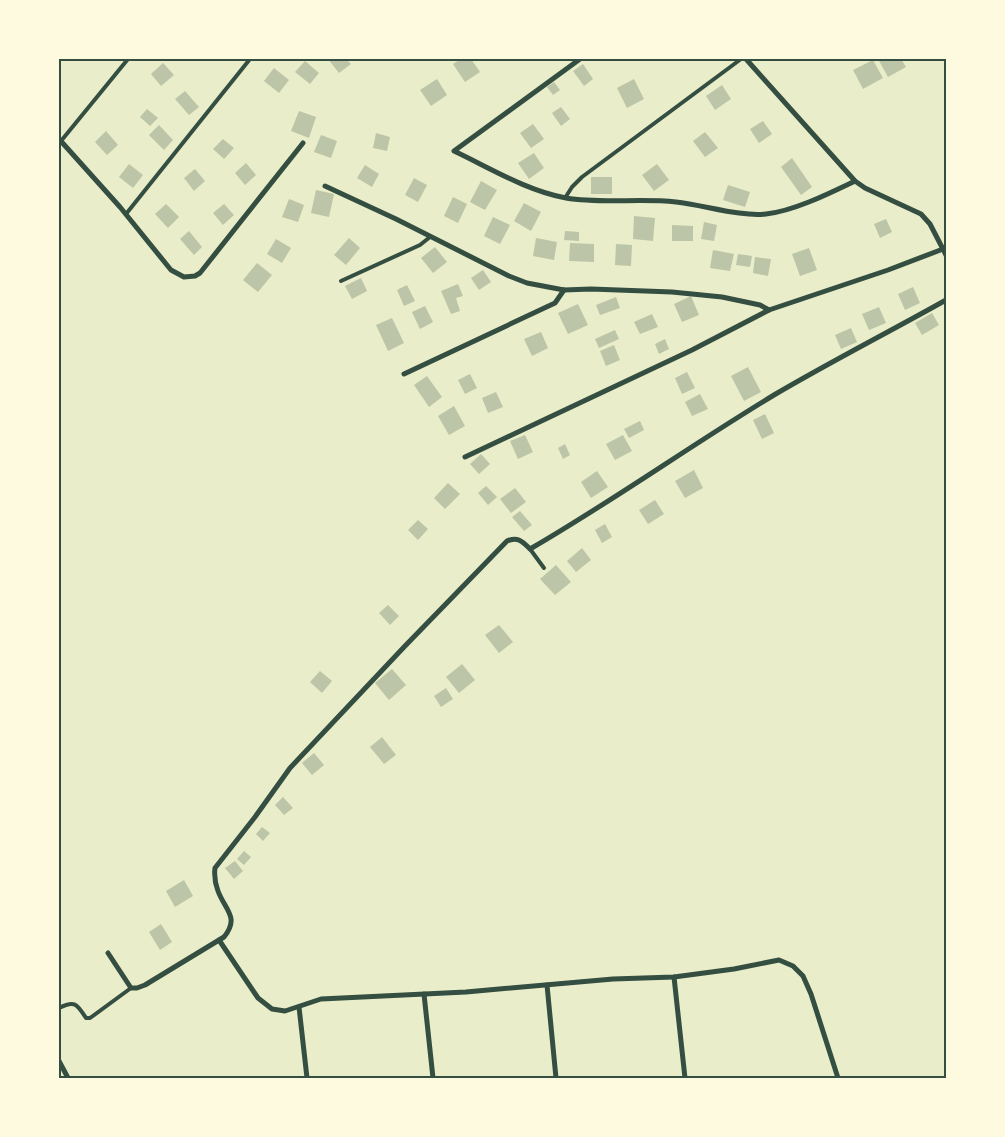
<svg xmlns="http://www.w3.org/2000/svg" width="1005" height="1137" viewBox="0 0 1005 1137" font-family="Figtree,sans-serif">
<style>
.building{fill:#bcc5a7}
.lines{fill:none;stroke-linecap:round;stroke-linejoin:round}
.service{stroke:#344e41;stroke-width:4}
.minor{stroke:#344e41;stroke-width:5}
.neatline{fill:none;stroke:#344e41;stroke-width:2}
</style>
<rect width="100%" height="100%" fill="#e9edc9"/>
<!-- building -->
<g class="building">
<path d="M328,59H346L351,64L339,73Z"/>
<path d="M461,59H471L480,72L465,82L453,64Z"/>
<path d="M878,59H901L906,67L888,77Z"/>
<path d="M873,60L883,78L863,89L853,70Z"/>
<path d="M305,61L319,73L310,84L295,72Z"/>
<path d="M163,63L174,75L161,86L151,74Z"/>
<path d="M583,64L593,79L584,86L573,71Z"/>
<path d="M274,68L289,80L279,93L264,81Z"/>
<path d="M437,79L447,95L431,106L420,90Z"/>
<path d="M634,79L644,99L627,108L617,88Z"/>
<path d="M554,82L560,90L553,95L547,87Z"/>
<path d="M722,85L731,99L715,110L706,96Z"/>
<path d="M185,91L199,107L189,115L175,99Z"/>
<path d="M561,107L570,119L561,126L552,113Z"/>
<path d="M147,109L158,118L150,126L140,117Z"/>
<path d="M299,111L316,117L309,138L291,131Z"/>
<path d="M763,121L772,134L759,143L750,129Z"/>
<path d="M533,124L544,139L531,148L520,133Z"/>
<path d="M159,125L173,140L164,150L149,135Z"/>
<path d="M106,131L118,145L107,155L95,142Z"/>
<path d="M705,132L718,148L705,157L693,141Z"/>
<path d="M376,133L390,137L387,151L373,148Z"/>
<path d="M321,135L337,141L331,158L314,152Z"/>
<path d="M223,139L234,148L224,159L213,149Z"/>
<path d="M534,153L544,168L529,179L518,163Z"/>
<path d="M792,158L812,187L801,195L781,167Z"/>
<path d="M246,163L256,175L245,185L235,173Z"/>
<path d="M129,164L143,175L133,188L119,177Z"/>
<path d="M657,164L669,180L654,191L642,175Z"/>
<path d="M365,165L379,174L372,187L357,178Z"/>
<path d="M195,169L205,181L194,191L184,178Z"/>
<rect x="591" y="177" width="21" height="17"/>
<path d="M414,178L427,185L418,202L405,195Z"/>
<path d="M481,181L497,190L485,210L470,202Z"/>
<path d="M728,185L750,192L745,207L723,200Z"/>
<path d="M316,190L334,194L329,217L311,213Z"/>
<path d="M453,197L467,204L458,223L444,216Z"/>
<path d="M289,199L304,205L298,222L282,217Z"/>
<path d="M524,203L541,212L531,231L514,221Z"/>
<path d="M166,204L179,217L168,228L155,214Z"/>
<path d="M224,204L234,215L223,225L213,213Z"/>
<path d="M634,216L655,218L653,241L633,239Z"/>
<path d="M493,217L510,225L500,244L484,236Z"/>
<path d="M886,219L892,232L880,238L874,224Z"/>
<path d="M704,222L717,225L714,241L701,239Z"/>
<path d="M672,225L693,226V241H672Z"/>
<path d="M189,231L202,247L194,255L180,239Z"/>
<path d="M565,231L579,232V241L564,240Z"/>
<path d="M349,238L360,248L346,265L334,255Z"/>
<path d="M536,238L557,242L554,260L533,256Z"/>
<path d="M276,239L291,248L282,263L267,254Z"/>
<path d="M570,243L594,244V262L569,261Z"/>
<path d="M616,244L632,245L631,266L615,265Z"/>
<path d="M435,247L447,262L433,273L421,258Z"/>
<path d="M809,248L817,270L800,276L792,254Z"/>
<path d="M713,250L734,254L730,271L710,268Z"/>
<path d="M738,254L752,256L750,267L736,265Z"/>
<path d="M755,257L771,259L768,276L753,273Z"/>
<path d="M257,263L272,275L258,292L243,280Z"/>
<path d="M483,270L491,282L479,290L471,278Z"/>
<path d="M361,278L367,291L352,299L345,286Z"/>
<path d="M458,284L463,296L456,298L460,311L451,314L441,291Z"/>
<path d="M407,285L415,301L404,306L397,290Z"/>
<path d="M913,287L920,303L905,310L898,294Z"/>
<path d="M691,296L699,315L682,322L674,304Z"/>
<path d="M616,297L620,308L600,315L596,305Z"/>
<path d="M578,304L588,325L568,334L558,313Z"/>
<path d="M425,306L433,322L420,329L412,312Z"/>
<path d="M879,307L886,323L869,330L862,314Z"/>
<path d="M932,313L939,325L922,335L915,323Z"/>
<path d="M652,314L658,327L640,334L634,322Z"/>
<path d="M392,318L404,343L388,351L376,325Z"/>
<path d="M851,328L857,342L841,349L835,335Z"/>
<path d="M615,330L619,339L599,348L595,339Z"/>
<path d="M541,332L548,348L532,356L524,339Z"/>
<path d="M665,339L669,349L659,354L655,344Z"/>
<path d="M614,345L620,360L606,366L600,351Z"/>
<path d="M748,367L761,392L744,401L731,376Z"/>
<path d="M687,372L695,388L682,394L675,378Z"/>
<path d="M470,374L477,388L465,394L458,380Z"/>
<path d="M427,376L442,397L429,407L414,385Z"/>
<path d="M496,392L503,407L488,413L482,398Z"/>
<path d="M700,394L708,409L692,416L685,402Z"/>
<path d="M454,406L465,426L449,435L438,416Z"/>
<path d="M765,414L774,433L762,439L753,420Z"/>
<path d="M640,421L644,430L629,438L624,429Z"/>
<path d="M525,435L533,452L518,459L510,441Z"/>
<path d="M623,435L632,451L615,460L606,444Z"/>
<path d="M565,444L570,455L563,459L558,448Z"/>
<path d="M481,454L490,464L479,474L470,464Z"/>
<path d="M694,470L703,488L685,498L675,481Z"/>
<path d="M597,471L608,487L591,498L581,482Z"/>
<path d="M448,483L460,494L445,509L434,498Z"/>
<path d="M486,486L497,497L488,505L478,493Z"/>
<path d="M515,488L526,502L511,513L500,499Z"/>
<path d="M655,500L664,514L648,524L639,510Z"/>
<path d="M520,511L532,525L524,531L512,517Z"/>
<path d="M418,520L428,529L418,540L408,530Z"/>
<path d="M605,524L612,537L602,543L595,530Z"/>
<path d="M582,548L591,560L576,572L567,561Z"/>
<path d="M556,565L571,582L555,595L540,579Z"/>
<path d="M388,605L399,616L390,625L379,613Z"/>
<path d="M499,625L513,642L499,653L485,635Z"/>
<path d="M462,664L475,680L459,693L446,677Z"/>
<path d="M392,669L406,685L389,700L375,683Z"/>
<path d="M320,671L332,681L322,693L310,682Z"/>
<path d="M446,688L453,699L441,707L434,696Z"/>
<path d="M382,737L396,755L384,764L370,747Z"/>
<path d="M314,753L324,765L312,775L302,763Z"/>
<path d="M283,797L293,808L284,815L275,805Z"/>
<path d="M262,827L270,833L263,841L256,834Z"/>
<path d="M244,851L251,857L244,865L237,859Z"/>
<path d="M235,861L243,871L234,879L225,868Z"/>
<path d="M184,880L193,896L175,907L166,891Z"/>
<path d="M161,924L172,942L160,950L149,932Z"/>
</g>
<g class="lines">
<!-- service -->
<g class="service">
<path d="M61,141L128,59"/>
<path d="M565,198L572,187L582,177L741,59"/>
<path d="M126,214L250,59"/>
<path d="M341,281L420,245L430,237"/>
<path d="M530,549L544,568"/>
<path d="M59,1008C75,1000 77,1004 86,1018H90L131,988"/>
</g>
<!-- minor -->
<g class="minor">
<path d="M580,59L454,151C490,168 527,191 566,198C602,204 640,198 676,202C704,205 741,217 766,214C794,211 830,193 855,181"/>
<path d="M746,59L855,181L865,188L921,214L930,224L946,255"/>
<path d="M59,139L120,207L171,270L184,277L195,276L200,273L303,143"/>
<path d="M325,186L396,219L509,276L527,283L564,290L591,289L672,292L722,297L760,305L769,310"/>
<path d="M404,374L555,303L564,290"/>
<path d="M465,457L692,350L769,310L888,270L943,249"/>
<path d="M219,940L258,998L272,1009L285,1011L321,999L466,992L613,979L674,977L734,969L779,960L793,966L803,976L811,994L838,1078"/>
<path d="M108,953L131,988H137L145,985L224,937C240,917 225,910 218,891C215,883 214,876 215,868L255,817L290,768L405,646L507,541C518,536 523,542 530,549C613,501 691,445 774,395C830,362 889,332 946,300"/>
<path d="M674,977L685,1078"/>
<path d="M547,985L556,1078"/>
<path d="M424,994L433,1078"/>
<path d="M299,1007L307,1078"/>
<path d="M59,1061L68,1078"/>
</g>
</g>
<!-- border -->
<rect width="1005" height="1137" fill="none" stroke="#fefae0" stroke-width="120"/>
<rect x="60" y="60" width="885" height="1017" class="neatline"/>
</svg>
